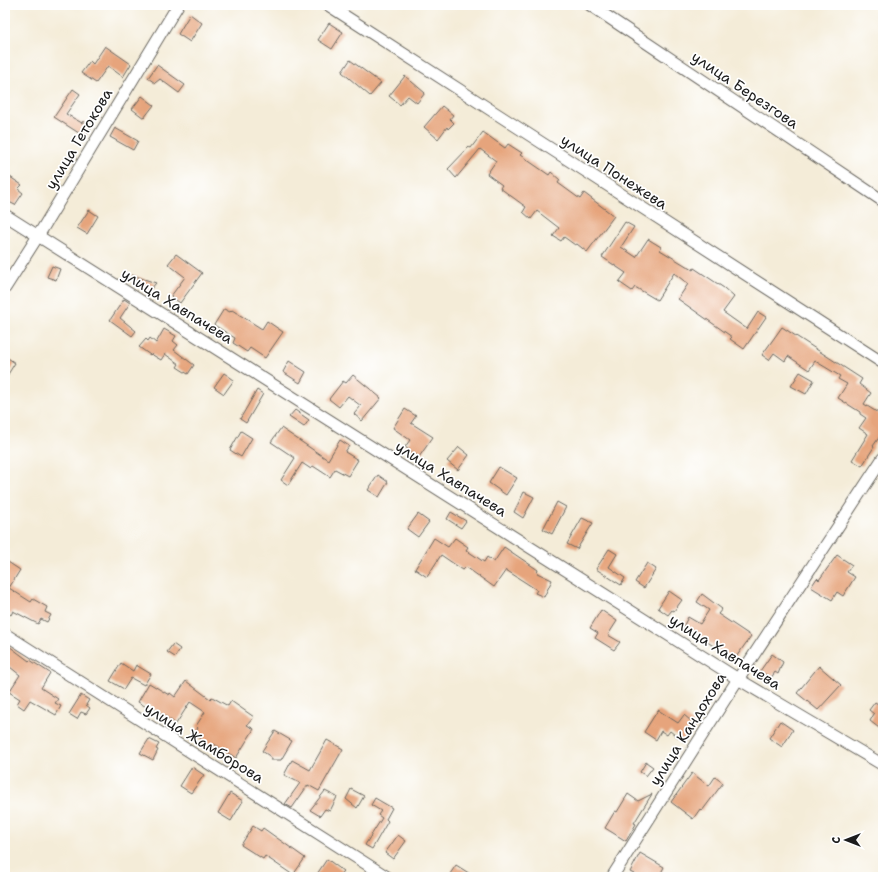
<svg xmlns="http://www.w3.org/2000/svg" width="888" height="882" viewBox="0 0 888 882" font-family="'Shantell Sans',sans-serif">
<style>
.building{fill:#e6a47c}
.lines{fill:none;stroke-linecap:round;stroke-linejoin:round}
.street-casing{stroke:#68655e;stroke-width:13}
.street{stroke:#fff;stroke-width:11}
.labels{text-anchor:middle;stroke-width:3.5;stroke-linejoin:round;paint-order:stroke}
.street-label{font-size:15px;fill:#1c1c1c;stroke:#fff}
</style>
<rect width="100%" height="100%" fill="#fff"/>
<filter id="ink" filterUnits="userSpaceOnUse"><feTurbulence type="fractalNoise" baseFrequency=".025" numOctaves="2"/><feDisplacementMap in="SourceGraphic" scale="8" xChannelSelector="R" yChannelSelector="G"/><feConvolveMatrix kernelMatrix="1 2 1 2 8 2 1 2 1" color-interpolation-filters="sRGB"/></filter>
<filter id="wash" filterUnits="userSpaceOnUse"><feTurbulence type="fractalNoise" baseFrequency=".012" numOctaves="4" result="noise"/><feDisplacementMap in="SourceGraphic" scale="16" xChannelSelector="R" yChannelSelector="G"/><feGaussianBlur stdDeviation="0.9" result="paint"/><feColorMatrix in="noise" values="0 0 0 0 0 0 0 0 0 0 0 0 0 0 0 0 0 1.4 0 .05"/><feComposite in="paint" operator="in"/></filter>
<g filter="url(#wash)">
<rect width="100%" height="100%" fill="#f4ecd8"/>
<g id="blocks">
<!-- building -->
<g class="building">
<path d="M190,14L202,23L190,42L178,34Z"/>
<path d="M329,23L343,32L332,49L318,40Z"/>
<path d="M105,46L131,64L123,77L108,66L96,83L81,73L90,61L93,64Z"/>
<path d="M350,60L381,83L370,96L342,72Z"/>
<path d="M157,65L185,85L179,93L160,79L155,83L148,78Z"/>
<path d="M405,76L425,93L417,103L408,96L400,105L389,96Z"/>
<path d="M73,89L80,94L66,114L82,123L83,121L92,126L85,137L54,117Z"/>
<path d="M142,96L154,105L144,118L132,109Z"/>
<path d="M442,106L453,115L450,119L454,123L448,129L447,127L438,139L424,127Z"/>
<path d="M115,128L138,141L133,150L110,137Z"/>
<path d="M483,132L505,148L508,144L522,153L520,155L549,175L551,172L560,180L558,183L580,199L584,193L614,216L587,252L577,244L575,245L564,237L561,241L553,236L559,228L537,211L531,219L523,212L526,207L500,188L502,185L487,174L496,161L480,149L456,178L448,169L469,147L471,148Z"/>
<path d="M10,177L22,185L18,189L23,193L15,205L5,200V185Z"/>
<path d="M89,210L98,216L87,234L77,228Z"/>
<path d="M625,222L634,227L621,247L636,257L648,239L661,247L660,250L693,270L694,268L724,288L734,297L723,312L747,329L758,312L766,317L744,349L730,339L732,337L678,299L688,284L674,273L657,300L635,287L632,291L619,282L626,273L602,257Z"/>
<path d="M176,254L202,273L180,303L171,296L185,277L168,264Z"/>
<path d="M52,266L60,269L56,280L47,277Z"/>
<path d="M132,275L156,283L150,290L131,277Z"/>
<path d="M124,299L130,303L120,318L136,331L132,336L110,320Z"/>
<path d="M224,309L230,312L232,310L262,329L267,321L283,332L265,358L250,348L247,352L233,343L235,338L214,325Z"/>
<path d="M782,327L862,379L859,384L871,393L864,404L883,416V432L873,446L874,447L862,466L852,460L868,434L859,428L866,418L860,414V412L838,398L847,384L838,379L840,376L815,361L809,370L788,356L785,361L774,353L769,360L762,355Z"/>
<path d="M164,329L176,336L173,341L178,345L174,350L194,365L188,374L177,367L179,364L165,354L161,360L151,354L150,355L139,347L146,339L148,341L150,338L156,343Z"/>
<path d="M5,356L15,363L5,379Z"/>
<path d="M289,361L306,372L300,383L283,372Z"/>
<path d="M800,372L814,380L806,394L791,386Z"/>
<path d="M224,373L234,380L224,394L214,387Z"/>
<path d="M353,375L381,398L362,421L354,414L361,406L348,396L339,407L329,399L343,381L346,383Z"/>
<path d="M257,390L263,394L246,423L240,419Z"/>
<path d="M405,409L416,416L411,423L433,437L419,457L405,447L410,440L393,428Z"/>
<path d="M295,410L309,420L304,427L289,417Z"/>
<path d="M281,428L328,460L340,440L349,446L345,452L358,460L348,476L335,469L330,477L313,466L311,469L302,463L288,485L281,480L295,458L271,442Z"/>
<path d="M241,431L252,438L241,457L230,450Z"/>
<path d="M459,447L469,455L458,470L447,461Z"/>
<path d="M499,467L517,478L506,495L489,483Z"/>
<path d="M378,475L388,482L379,497L368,490Z"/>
<path d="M524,492L534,497L523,518L514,512Z"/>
<path d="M557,502L566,507L552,534L543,529Z"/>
<path d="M451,512L466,521L461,528L447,519Z"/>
<path d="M418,514L429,522L418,537L407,529Z"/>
<path d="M582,518L593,523L577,549L567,544Z"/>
<path d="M434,538L448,547L455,538L468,547L466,550L484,562L487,557L494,562L504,547L538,570L537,573L552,580L544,597L535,593L537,590L506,570L494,587L466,567L463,570L441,555L427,577L415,569Z"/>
<path d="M609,549L617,554L609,567L625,578L621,585L596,569Z"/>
<path d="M837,555L852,565L847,572L855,577L843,596L837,592L832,600L811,587L817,578L819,580Z"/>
<path d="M5,560L20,570L9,588L31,602L33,599L47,607L45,612L51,615L47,622L41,619L38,624L13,611L11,615L5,611Z"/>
<path d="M647,563L656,569L644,588L635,582Z"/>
<path d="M669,591L682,600L674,611L672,610L668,615L658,608Z"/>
<path d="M702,594L722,609L718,614L751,636L734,660L703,639L704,638L683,627L688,617L700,624L709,610L697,602Z"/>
<path d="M601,610L617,621L608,635L620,642L614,650L595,638L598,633L590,628Z"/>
<path d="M5,643L29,661L30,660L50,673L41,688L58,699L55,703L61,706L56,715L30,700L24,709L17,704L20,699L9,692L20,675L5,663Z"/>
<path d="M173,644L180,649L175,657L167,652Z"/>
<path d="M772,654L783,662L778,674L775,672L771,678L760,671Z"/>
<path d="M121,663L133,671L136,665L151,674L144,685L131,678L124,689L110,681Z"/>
<path d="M819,666L841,685L818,710L797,693Z"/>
<path d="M186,681L210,699L212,697L228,706L231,701L254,717L247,725L254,729L236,758L214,744L211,748L204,744L205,742L194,734L198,728L196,726L205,712L190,702L176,724L149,705L148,708L138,702L149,683L169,695L170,693L175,697Z"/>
<path d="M81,695L89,700L86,705L90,708L86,714L81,712L77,719L69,714Z"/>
<path d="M875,702L881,706L883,702V731L870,721L874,714L869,710Z"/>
<path d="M658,710L678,723L684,715L697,726L684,742L670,731L667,735L661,731L656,740L644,732Z"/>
<path d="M780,721L793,730L782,747L769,738Z"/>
<path d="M275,731L292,741L281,760H271V757L262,751Z"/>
<path d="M149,739L159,744L156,749L158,750L153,760L140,753Z"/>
<path d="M327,740L343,749L319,791L308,785L292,808L285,804L300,783L284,775L292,760L310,770Z"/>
<path d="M646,762L653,767L646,776L640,772Z"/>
<path d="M192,767L204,775L191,793L180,786Z"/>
<path d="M692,773L709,786L715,777L723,783L702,811L700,809L693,819L671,802Z"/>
<path d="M351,789L364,796L357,808L346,799Z"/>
<path d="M325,791L337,797L330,811L325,809L320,816L310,810Z"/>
<path d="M230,793L243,801L231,821L218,813Z"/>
<path d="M628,794L638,801L652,794L634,823L636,824L626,841L605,828L615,811L617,812Z"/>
<path d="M375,798L392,808L386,819L388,821L372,849L365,845L382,818L378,815L381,811L371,805Z"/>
<path d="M253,826L261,831L263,828L305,858L293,875L265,856L263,859L241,845Z"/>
<path d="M398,835L406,841L393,859L385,853Z"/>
<path d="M640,853L664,867L659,877H640L630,872Z"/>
<path d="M327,859L343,871L338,877H315Z"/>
<path d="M456,865L475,877H448Z"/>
</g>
</g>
</g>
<g filter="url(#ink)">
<use href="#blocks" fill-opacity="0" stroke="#68655e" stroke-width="1"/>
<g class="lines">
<!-- street casing -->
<g class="street-casing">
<g id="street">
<path d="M328,5L883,363"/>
<path d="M590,5L883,201"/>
<path d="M5,215L738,679L883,765"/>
<path d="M5,288L38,236L178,5"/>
<path d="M5,634L387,877"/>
<path d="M612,877L738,679L883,458"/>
</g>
</g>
<!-- street -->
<use href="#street" class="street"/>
</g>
</g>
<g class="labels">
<!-- street labels -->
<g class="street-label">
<text transform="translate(745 90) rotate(34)" y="5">улица Березгова</text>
<text transform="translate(79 139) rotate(-59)" y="5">улица Гетокова</text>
<text transform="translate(614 172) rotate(33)" y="5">улица Понежева</text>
<text transform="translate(177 306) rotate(32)" y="5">улица Хавпачева</text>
<text transform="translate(451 479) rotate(32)" y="5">улица Хавпачева</text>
<text transform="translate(725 652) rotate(32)" y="5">улица Хавпачева</text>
<text transform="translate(688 729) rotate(-58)" y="5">улица Кандохова</text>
<text transform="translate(204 743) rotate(32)" y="5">улица Жамборова</text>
</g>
</g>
<!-- margin -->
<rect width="888" height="882" fill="none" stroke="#fff" stroke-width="20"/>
<!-- north arrow -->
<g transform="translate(846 840) rotate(270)" stroke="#ffffff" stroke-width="3" paint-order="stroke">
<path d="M0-3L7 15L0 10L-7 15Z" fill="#1c1c1c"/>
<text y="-6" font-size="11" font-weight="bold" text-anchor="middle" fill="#1c1c1c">С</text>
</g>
</svg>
